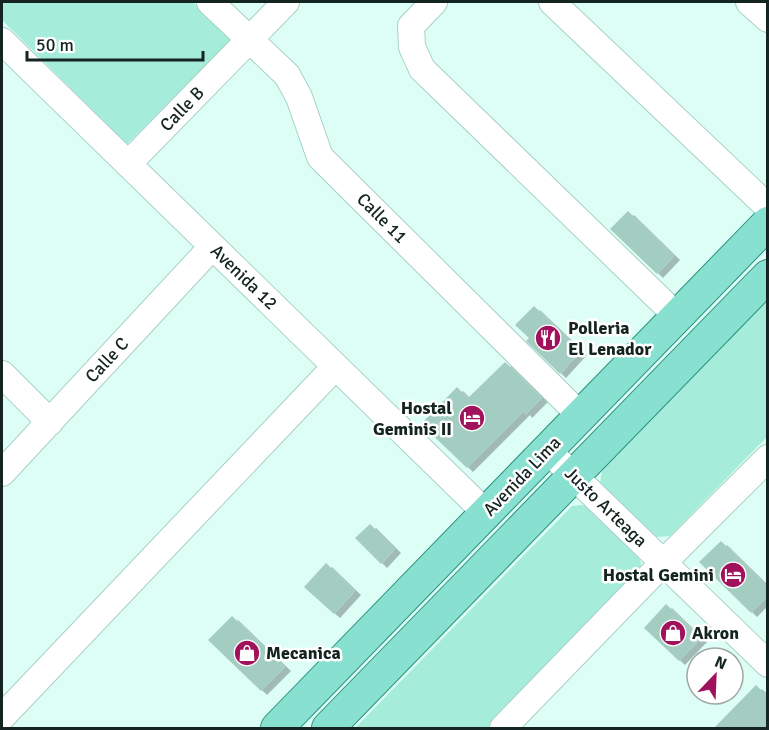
<svg xmlns="http://www.w3.org/2000/svg" width="769" height="730" viewBox="0 0 769 730" font-family="Signika,sans-serif">
<style>
.green{fill:#a6ecdb}
.building{fill:#a4cdc2;filter:url(#shadow)}
.lines{fill:none;stroke-linecap:round;stroke-linejoin:round}
.minor-casing{stroke:#a8d1c6;stroke-width:28}
.major-casing{stroke:#2b917e;stroke-width:34}
.minor{stroke:#fff;stroke-width:26}
.major{stroke:#88e0d0;stroke-width:32}
.labels{text-anchor:middle;stroke-width:5;stroke-linejoin:round;paint-order:stroke}
.street-label{font-size:18px;fill:#142420;stroke:#fff}
.poi-label{font-size:18px;font-weight:bold;fill:#142420;stroke:#fff;text-anchor:start}
</style>
<defs>
<filter id="shadow"><feDropShadow dx="6" dy="4" stdDeviation="0" flood-color="#0004"/></filter>
</defs>
<rect width="100%" height="100%" fill="#ddfef5"/>
<!-- green -->
<g class="green">
<path d="M2,2H193L232,40L127,144L2,20Z"/>
<path d="M767,297V437L670,536L657,537L650,533L600,484L602,469Z"/>
<path d="M581,505L587,506L639,558L641,563L640,571L488,728H355L572,506Z"/>
</g>
<!-- building -->
<g class="building">
<path d="M628,211L674,256L657,274L610,229Z"/>
<path d="M534,306L581,351L560,374L526,341L529,338L515,325Z"/>
<path d="M505,362L542,398L526,414L524,411L467,468L421,424L457,387L468,398Z"/>
<path d="M370,524L395,549L381,564L355,538Z"/>
<path d="M721,541L768,587V596L751,613L699,562Z"/>
<path d="M326,563L355,591L334,614L304,587Z"/>
<path d="M666,604L701,638L679,661L644,628Z"/>
<path d="M232,616L285,667L261,691L208,640Z"/>
<path d="M756,685L768,697V723L762,729H713Z"/>
</g>
<g class="lines">
<!-- minor casing -->
<g class="minor-casing">
<g id="minor">
<path d="M210,2L287,75L299,97L320,157L581,416"/>
<path d="M434,2L411,26L412,47L422,69L677,316"/>
<path d="M552,2L768,207"/>
<path d="M749,2L768,19"/>
<path d="M2,41L486,513"/>
<path d="M128,164L286,2"/>
<path d="M2,374L50,422"/>
<path d="M547,450L768,664"/>
<path d="M2,473L212,247"/>
<path d="M2,717L335,367"/>
<path d="M503,728L663,563L768,458"/>
</g>
</g>
<!-- major casing -->
<g class="major-casing">
<g id="major">
<path d="M277,728L768,223"/>
<path d="M328,728L768,276"/>
</g>
</g>
<!-- minor -->
<use href="#minor" class="minor"/>
<!-- major -->
<use href="#major" class="major"/>
</g>
<!-- icons -->
<defs>
<g id="restaurant-disc" transform="scale(1.35)"><circle r="9.5" fill="#a0125b" stroke="#fff"/><path d="M-5-6h1v4h1v-4h1v4h1v-4h1v5L-1.5 .5V6h-2V.5L-5-1ZM5-6V6H3V1.5H1.5Q1.5-4 5-6Z" fill="#fff"/></g>
<g id="hotel-disc" transform="scale(1.35)"><circle r="9.5" fill="#a0125b" stroke="#fff"/><path d="M-6-4.5h1.5V1H6V5H4.5V3h-9V5H-6ZM-4 0a1.8 1.8 0 1 1 3.6 0ZM.5 0V-2.5h3Q6-2.5 6 0Z" fill="#fff"/></g>
<g id="shop-disc" transform="scale(1.35)"><circle r="9.5" fill="#a0125b" stroke="#fff"/><path d="M-5-2.5h2.3a2.7 3.5 0 0 1 5.4 0H5L5.5 6h-11ZM-1.5-2.5h3a1.5 2.3 0 0 0-3 0Z" fill="#fff"/></g>
</defs>
<g fill-rule="evenodd">
<use href="#restaurant-disc" x="548" y="338"/>
<use href="#hotel-disc" x="472" y="418"/>
<use href="#hotel-disc" x="733" y="575"/>
<use href="#shop-disc" x="673" y="633"/>
<use href="#shop-disc" x="247" y="653"/>
</g>
<g class="labels">
<!-- street labels -->
<g class="street-label">
<text transform="translate(182 109) rotate(-46)" y="6">Calle B</text>
<text transform="translate(382 218) rotate(45)" y="6">Calle 11</text>
<text transform="translate(244 277) rotate(44)" y="6">Avenida 12</text>
<text transform="translate(107 360) rotate(-47)" y="6">Calle C</text>
<text transform="translate(522 476) rotate(-46)" y="6">Avenida Lima</text>
<text transform="translate(606 507) rotate(44)" y="6">Justo Arteaga</text>
</g>
<!-- poi labels -->
<g class="poi-label">
<text x="568" y="334">Polleria<tspan x="568" dy="21">El Lenador</tspan></text>
<text x="452" y="414" text-anchor="end">Hostal<tspan x="452" dy="21">Geminis II</tspan></text>
<text x="714" y="581" text-anchor="end">Hostal Gemini</text>
<text x="692" y="639">Akron</text>
<text x="266" y="659">Mecanica</text>
</g>
</g>
<!-- border -->
<rect width="769" height="730" fill="none" stroke="#142420" stroke-width="6"/>
<!-- north arrow -->
<g transform="translate(715 676) rotate(23)"><circle r="28" fill="#ffffff" stroke="#a1a7a6" stroke-width="1.5"/>
<path d="M0-4.5L10 22L0 15L-10 22Z" fill="#a0125b"/>
<text y="-9" font-size="16" font-weight="bold" text-anchor="middle" fill="#142420">N</text>
</g>
<!-- scale -->
<path d="M27 51v9h176v-9" fill="none" stroke="#142420" stroke-width="3"/>
<text x="36" y="51" font-size="18" fill="#142420" stroke="#ffffff" stroke-width="4.5" paint-order="stroke">50 m</text>
</svg>
